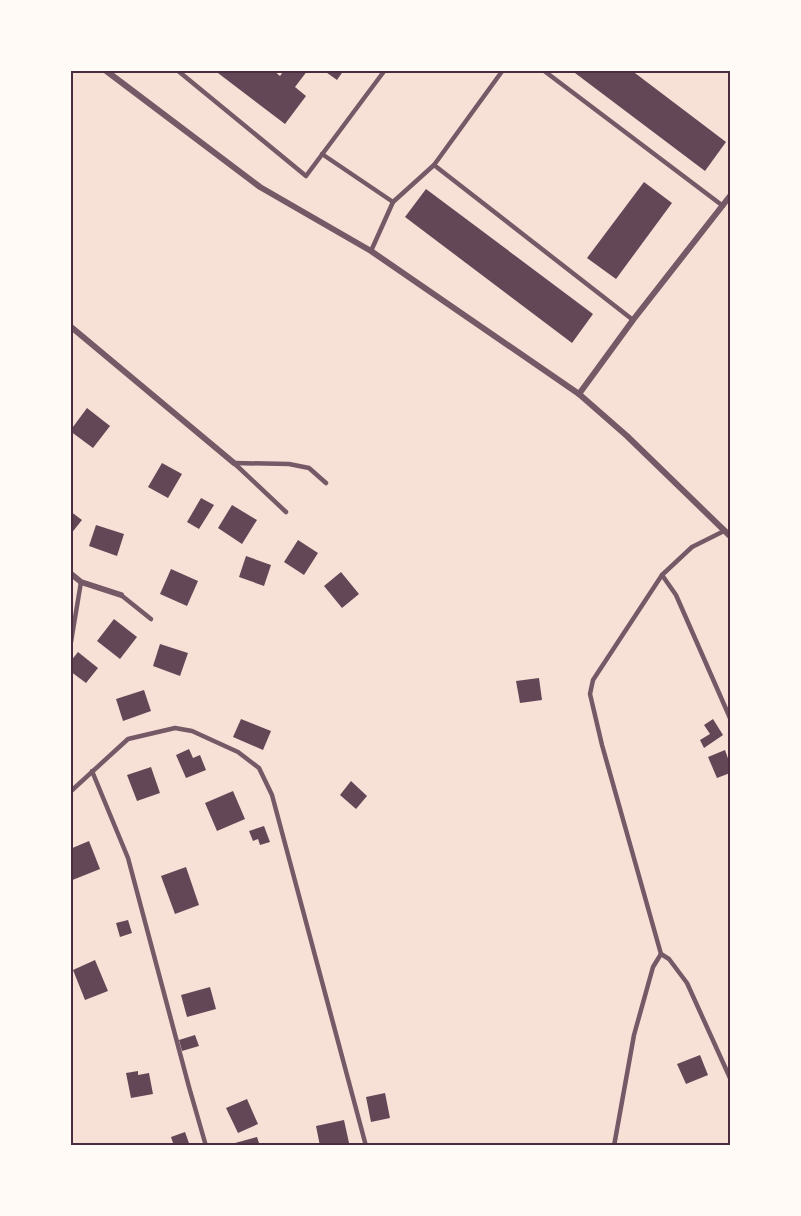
<svg xmlns="http://www.w3.org/2000/svg" width="801" height="1216" viewBox="0 0 801 1216" font-family="Bitter,serif">
<style>
.building{fill:#644757}
.lines{fill:none;stroke-linecap:round;stroke-linejoin:round}
.service{stroke:#755966;stroke-width:4.5}
.minor{stroke:#755966;stroke-width:6}
.neatline{fill:none;stroke:#4a2c40;stroke-width:2}
</style>
<rect width="100%" height="100%" fill="#f7e1d7"/>
<!-- building -->
<g class="building">
<path d="M214,70H273L280,76L284,70H308L295,87L306,96L285,124Z"/>
<path d="M323,70H344L337,80Z"/>
<path d="M571,70H631L726,142L705,171Z"/>
<path d="M644,182L672,203L616,279L587,258Z"/>
<path d="M426,189L593,314L572,343L405,217Z"/>
<path d="M87,408L110,426L93,448L70,431Z"/>
<path d="M162,463L182,474L168,498L148,487Z"/>
<path d="M201,498L214,505L199,529L187,522Z"/>
<path d="M232,505L257,520L242,544L218,528Z"/>
<path d="M70,511L82,520L70,535Z"/>
<path d="M96,525L124,534L117,556L89,546Z"/>
<path d="M298,540L318,553L304,575L284,562Z"/>
<path d="M246,556L271,565L264,586L239,577Z"/>
<path d="M171,569L198,581L187,606L160,594Z"/>
<path d="M341,572L359,594L342,608L324,586Z"/>
<path d="M114,619L137,637L120,659L97,641Z"/>
<path d="M160,644L188,653L180,676L153,666Z"/>
<path d="M78,652L98,668L86,683L70,671V662Z"/>
<path d="M539,678L542,700L520,703L516,681Z"/>
<path d="M144,690L151,711L123,721L116,699Z"/>
<path d="M241,719L271,731L263,750L233,737Z"/>
<path d="M713,719L723,735L704,748L700,740L710,734L704,725Z"/>
<path d="M189,749L193,758L200,755L206,770L186,778L176,755Z"/>
<path d="M725,750L730,764V773L717,778L708,757Z"/>
<path d="M151,767L160,793L137,801L127,775Z"/>
<path d="M351,781L367,796L356,809L340,795Z"/>
<path d="M233,791L245,819L217,831L205,803Z"/>
<path d="M264,826L270,842L260,845L258,839L253,841L249,831Z"/>
<path d="M89,841L100,869L70,881V849Z"/>
<path d="M186,867L199,905L175,914L161,876Z"/>
<path d="M128,920L132,933L120,937L116,923Z"/>
<path d="M95,960L108,991L85,1000L73,970Z"/>
<path d="M210,987L216,1009L187,1017L181,995Z"/>
<path d="M195,1035L199,1046L182,1051L179,1040Z"/>
<path d="M700,1055L708,1075L686,1084L677,1064Z"/>
<path d="M138,1071V1075L149,1073L153,1094L131,1098L126,1073Z"/>
<path d="M385,1093L390,1118L371,1122L366,1097Z"/>
<path d="M247,1099L258,1124L238,1133L226,1108Z"/>
<path d="M344,1120L349,1143L336,1146H320L316,1126Z"/>
<path d="M185,1132L190,1146H174L171,1137Z"/>
<path d="M257,1137L260,1146H236L235,1143Z"/>
</g>
<g class="lines">
<!-- service -->
<g class="service">
<path d="M177,70L306,176L385,70"/>
<path d="M503,70L434,165L633,320"/>
<path d="M543,70L723,206"/>
<path d="M322,154L393,202"/>
<path d="M371,251L393,202L434,165"/>
<path d="M234,463L289,464L309,468L326,483"/>
<path d="M234,463L286,512"/>
<path d="M724,531L692,547L662,575L593,680L590,694L602,745L661,954L669,959L687,983L730,1078"/>
<path d="M662,575L676,595L730,718"/>
<path d="M121,595L151,619"/>
<path d="M71,642L81,582"/>
<path d="M92,771L128,858L189,1087L206,1146"/>
<path d="M70,792L128,739L175,728L192,731L238,752L259,768L272,795L366,1146"/>
<path d="M614,1146L634,1035L653,967L661,954"/>
</g>
<!-- minor -->
<g class="minor">
<path d="M105,70L260,187L371,251L579,394L627,436L730,536"/>
<path d="M70,326L234,463"/>
<path d="M579,394L633,320L730,196"/>
<path d="M70,573L81,582L121,595"/>
</g>
</g>
<!-- border -->
<rect width="801" height="1216" fill="none" stroke="#fffaf5" stroke-width="144"/>
<rect x="72" y="72" width="657" height="1072" class="neatline"/>
</svg>
